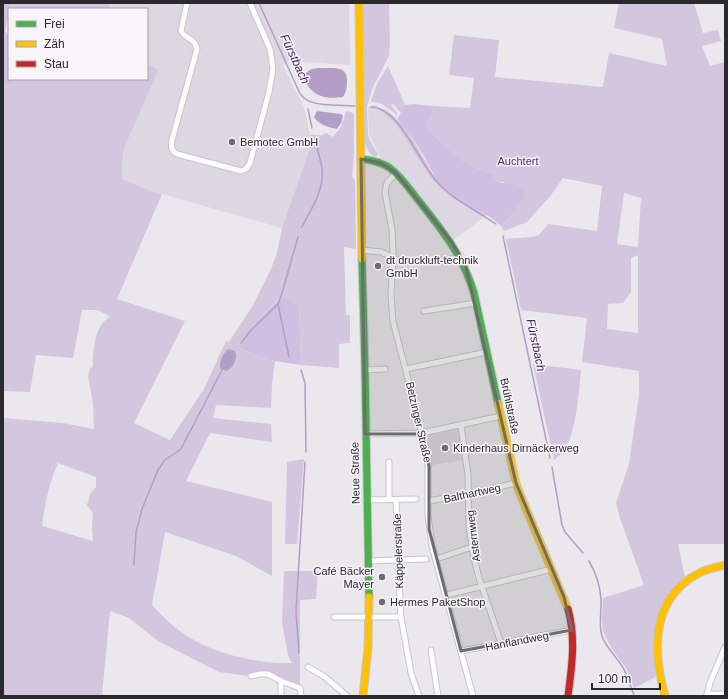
<svg xmlns="http://www.w3.org/2000/svg" width="728" height="699" viewBox="0 0 728 699" font-family="Arial,sans-serif">
<style>
.built{fill:#dcd7e0}
.green{fill:#d2c7de;fill-rule:evenodd}
.forest{fill:#d0bfe1}
.water{fill:#b29ec6}
.lines{fill:none;stroke-linecap:round;stroke-linejoin:round}
.stream{stroke:#b29ec6;stroke-width:1.5}
.street-casing{stroke:#c7c6c9;stroke-width:7}
.fast-casing{stroke:#c7c6c9;stroke-width:9}
.slow-casing{stroke:#c7c6c9;stroke-width:9}
.jam-casing{stroke:#c7c6c9;stroke-width:9}
.street{stroke:#fcfcfc;stroke-width:5}
.fast{stroke:#4caf50;stroke-width:7}
.slow{stroke:#ffc107;stroke-width:7}
.jam{stroke:#c62828;stroke-width:7}
.marked{fill:#6d6c6f;fill-opacity:0.2;stroke:#6d6c6f;stroke-width:3;stroke-linejoin:round}
.poi-dot{fill:#6d6c6f;stroke:#f7f4fa;stroke-width:1.5}
.labels{text-anchor:middle;stroke-width:3;stroke-linejoin:round;paint-order:stroke}
.poi-label{font-size:11px;fill:#2a292c;stroke:#f7f4fa;text-anchor:start}
.park-label{font-size:11px;fill:#502b70;stroke:#f7f4fa}
.street-label{font-size:11px;fill:#2a292c;stroke:#f7f4fa}
.water-label{font-size:12px;font-style:italic;fill:#472265;stroke:#f7f4fa}
</style>
<rect width="100%" height="100%" fill="#eae8ec"/>
<!-- built -->
<g class="built">
<path d="M110,3H349L350,65L288,61L283,66L304,107L310,135V148L282,228L162,194L155,193L122,179L123,151L157,73L160,70L147,65V9H109Z"/>
<path d="M368,107L379,109L397,126L428,174L455,200L484,217L465,232L451,241L381,159L369,134Z"/>
<path d="M458,429L463,460L432,465L427,436Z"/>
</g>
<!-- green -->
<g class="green">
<path d="M11,3H110L109,9H10Z"/>
<path d="M362,3H389L390,42L389,56L372,89L367,107L368,134L370,141L378,154L377,156L375,157C368,154 367,148 365,142Z"/>
<path d="M619,3H694L703,33L718,30L721,41L702,46L710,66L725,62V544H678L684,573L686,578L661,610L658,676L634,688L626,668L612,649L603,632L602,620L603,598L644,585L620,518L616,503L629,464L639,395V371L582,362L587,318L521,310L506,239L533,237L539,235L548,224L597,231L602,186L563,178L551,195L527,222L504,231L502,227L524,199L504,182L499,183L496,180L494,174L491,172L486,173L464,162L455,153L445,147L427,126C428,118 433,114 433,106L470,108L474,78L449,75L454,35L499,40L495,77L603,87L609,53L667,66L662,39L614,28ZM624,193L641,198L638,247L617,244ZM638,255V333L607,329L608,304L623,303L631,292V258Z"/>
<path d="M147,65L160,70L157,73L123,151L122,179L155,193L162,194L117,299L185,321L134,423L170,440L204,389L226,341L229,342L252,307L271,269L277,253L282,228L310,148V135C316,133 320,138 326,133L333,137L341,127L346,111L354,113V155L352,177L355,180L356,249L344,247L346,315H350V343L339,344V368L301,365L299,305L280,297L253,326L237,347L269,360L275,361L272,384L271,408L216,405L213,418L271,424L272,442L210,433L186,481L272,502V576L236,556L165,532L152,605C162,616 172,626 184,634C213,654 257,664 292,663L288,655L282,623L284,571H318L316,599L300,600V688L268,674L249,676L219,672L158,641L129,618L110,611L102,696H3V418L63,423L94,429L93,403L88,376L90,368L93,367C92,358 95,333 101,325C103,322 107,319 110,316L97,310H82L73,358L36,355L30,392L3,391V85L13,83L14,79H147ZM58,463L96,477V487L90,494L87,505L93,513L92,528L93,541L42,526C45,504 49,483 58,463Z"/>
<path d="M388,66L405,105L401,113L392,103L391,105L398,114L397,115L382,104L371,101L377,84Z"/>
<path d="M374,105L388,111L397,119L398,118L406,127L431,171L450,192L487,215L484,217L455,200L441,188L428,174L397,126L379,109L370,106Z"/>
<path d="M533,364L581,370C579,390 576,437 563,452C560,455 557,458 554,460Z"/>
<path d="M304,459L297,544H285L287,462Z"/>
</g>
<!-- forest -->
<g class="forest">
<path d="M3,3H11L5,31L9,35V79H14L13,83L3,85Z"/>
<path d="M413,104L433,106C433,115 428,117 427,126L445,147L455,153L464,162L486,173L490,172L494,174L496,180L499,183H510L523,188L524,193V199L502,227C485,209 457,202 440,183C433,175 429,165 424,156C416,143 408,130 398,118L405,105Z"/>
<path d="M281,297L299,305L301,365L269,360L237,347L253,326Z"/>
</g>
<!-- water -->
<g class="water">
<path d="M318,68C331,69 348,64 347,82C347,88 346,92 343,97C325,100 309,95 304,77C307,70 311,69 318,68Z"/>
<path d="M317,111L341,114L343,116L341,123L337,129C328,127 319,125 314,117Z"/>
<path d="M228,349L235,351C238,358 234,368 226,371L220,368C219,361 223,354 228,349Z"/>
</g>
<g class="lines">
<!-- stream -->
<g class="stream">
<path d="M259,3L296,85C298,89 300,95 304,98C315,107 341,105 355,106"/>
<path d="M371,107C401,108 419,164 438,183C454,200 477,211 496,224"/>
<path d="M308,109L312,128"/>
<path d="M302,227C311,209 325,189 322,168C320,158 317,148 315,138"/>
<path d="M503,236L550,458"/>
<path d="M278,304L289,357"/>
<path d="M241,343L250,331L278,304L282,293L298,237"/>
<path d="M301,370L305,383L306,452"/>
<path d="M552,467L562,525L565,532L583,553"/>
<path d="M589,561C596,573 600,585 601,599C602,612 598,623 602,636C606,648 616,656 622,666C628,675 630,686 634,695"/>
<path d="M134,565L136,532L142,509L158,470L165,460L181,449L222,370"/>
<path d="M299,653L296,611L305,462"/>
</g>
<!-- street casing -->
<g class="street-casing">
<g id="street">
<path d="M187,3L181,31C185,39 195,38 197,49L172,140C171,146 171,151 177,154L241,171L246,169L250,163L269,92L273,69L270,49L250,3"/>
<path d="M396,173L387,183L385,192L392,230L393,251L391,296L393,321L428,457V516L432,546L473,696"/>
<path d="M362,250L381,252L392,257"/>
<path d="M392,260C410,260 446,263 461,256"/>
<path d="M424,311L476,303"/>
<path d="M406,369L487,352"/>
<path d="M365,370L385,369"/>
<path d="M461,425L468,475L469,526L473,554L479,578L501,643"/>
<path d="M365,434L422,433L501,416"/>
<path d="M389,462V500"/>
<path d="M366,500L416,499"/>
<path d="M396,500L398,559L401,617L411,673L419,696"/>
<path d="M428,501L469,494L516,483"/>
<path d="M436,559L472,547"/>
<path d="M368,561L426,559"/>
<path d="M447,595L552,569"/>
<path d="M334,617H401"/>
<path d="M431,650L438,696"/>
<path d="M461,651L572,630"/>
<path d="M308,667L325,677L347,696"/>
<path d="M251,676L260,674H268L281,681L300,688L301,696"/>
<path d="M707,694H725"/>
<path d="M281,696V681"/>
<path d="M707,696L710,683L725,647"/>
</g>
</g>
<!-- fast casing -->
<g class="fast-casing">
<g id="fast">
<path d="M361,159C372,160 381,162 390,168C402,177 410,190 419,201C443,231 463,256 474,293L498,403"/>
<path d="M362,259L365,370L369,597"/>
</g>
</g>
<!-- slow casing -->
<g class="slow-casing">
<g id="slow">
<path d="M359,3L362,259"/>
<path d="M498,403L516,483L520,494L568,609"/>
<path d="M363,696L368,648L369,597"/>
<path d="M665,696C652,649 651,597 701,572C708,569 717,567 725,565"/>
</g>
</g>
<!-- jam casing -->
<g class="jam-casing">
<path id="jam" d="M568,609C576,638 572,666 568,696"/>
</g>
<!-- street -->
<use href="#street" class="street"/>
<!-- fast -->
<use href="#fast" class="fast"/>
<!-- slow -->
<use href="#slow" class="slow"/>
<!-- jam -->
<use href="#jam" class="jam"/>
</g>
<!-- marked area -->
<path class="marked" d="M361,159L381,163L396,173L451,241L466,267L516,483L564,597L572,630L461,651L429,529V466L422,434H365Z"/>
<!-- markers -->
<g class="poi-dot">
<circle cx="232" cy="142" r="4"/>
<circle cx="378" cy="266" r="4"/>
<circle cx="445" cy="448" r="4"/>
<circle cx="382" cy="577" r="4"/>
<circle cx="382" cy="602" r="4"/>
</g>
<g class="labels">
<!-- poi labels -->
<g class="poi-label">
<text x="240" y="146">Bemotec GmbH</text>
<text x="386" y="264">dt druckluft-technik<tspan x="386" dy="13">GmbH</tspan></text>
<text x="453" y="452">Kinderhaus Dirnäckerweg</text>
<text x="374" y="575" text-anchor="end">Café Bäcker<tspan x="374" dy="13">Mayer</tspan></text>
<text x="390" y="606">Hermes PaketShop</text>
</g>
<!-- park labels -->
<g class="park-label">
<text x="518" y="165">Auchtert</text>
</g>
<!-- street labels -->
<g class="street-label">
<text transform="translate(510 406) rotate(78)" y="4">Brühlstraße</text>
<text transform="translate(419 422) rotate(77)" y="4">Betzinger Straße</text>
<text transform="translate(355 473) rotate(-91)" y="4">Neue Straße</text>
<text transform="translate(472 493) rotate(-12)" y="4">Balthartweg</text>
<text transform="translate(473 536) rotate(-97)" y="4">Asternweg</text>
<text transform="translate(398 551) rotate(-92)" y="4">Käppelerstraße</text>
<text transform="translate(517 641) rotate(-11)" y="4">Hanflandweg</text>
</g>
<!-- water labels -->
<g class="water-label">
<text transform="translate(295 59) rotate(65)" y="4">Fürstbach</text>
<text transform="translate(536 345) rotate(78)" y="4">Fürstbach</text>
</g>
</g>
<!-- border -->
<rect width="728" height="699" fill="none" stroke="#2a292c" stroke-width="8"/>
<!-- legend -->
<rect x="8" y="8" width="140" height="72" fill="#f7f4fa" stroke="#a5a3a8"/>
<rect x="16" y="21" width="20" height="6" fill="#4caf50" stroke="#a5a3a8"/>
<text x="44" y="28" font-size="12" fill="#2a292c">Frei</text>
<rect x="16" y="41" width="20" height="6" fill="#ffc107" stroke="#a5a3a8"/>
<text x="44" y="48" font-size="12" fill="#2a292c">Zäh</text>
<rect x="16" y="61" width="20" height="6" fill="#c62828" stroke="#a5a3a8"/>
<text x="44" y="68" font-size="12" fill="#2a292c">Stau</text>
<!-- scale -->
<path d="M592 683v6h68v-6" fill="none" stroke="#2a292c" stroke-width="2"/>
<text x="598" y="683" font-size="12" fill="#2a292c" stroke="#f7f4fa" stroke-width="3" paint-order="stroke">100 m</text>
</svg>
